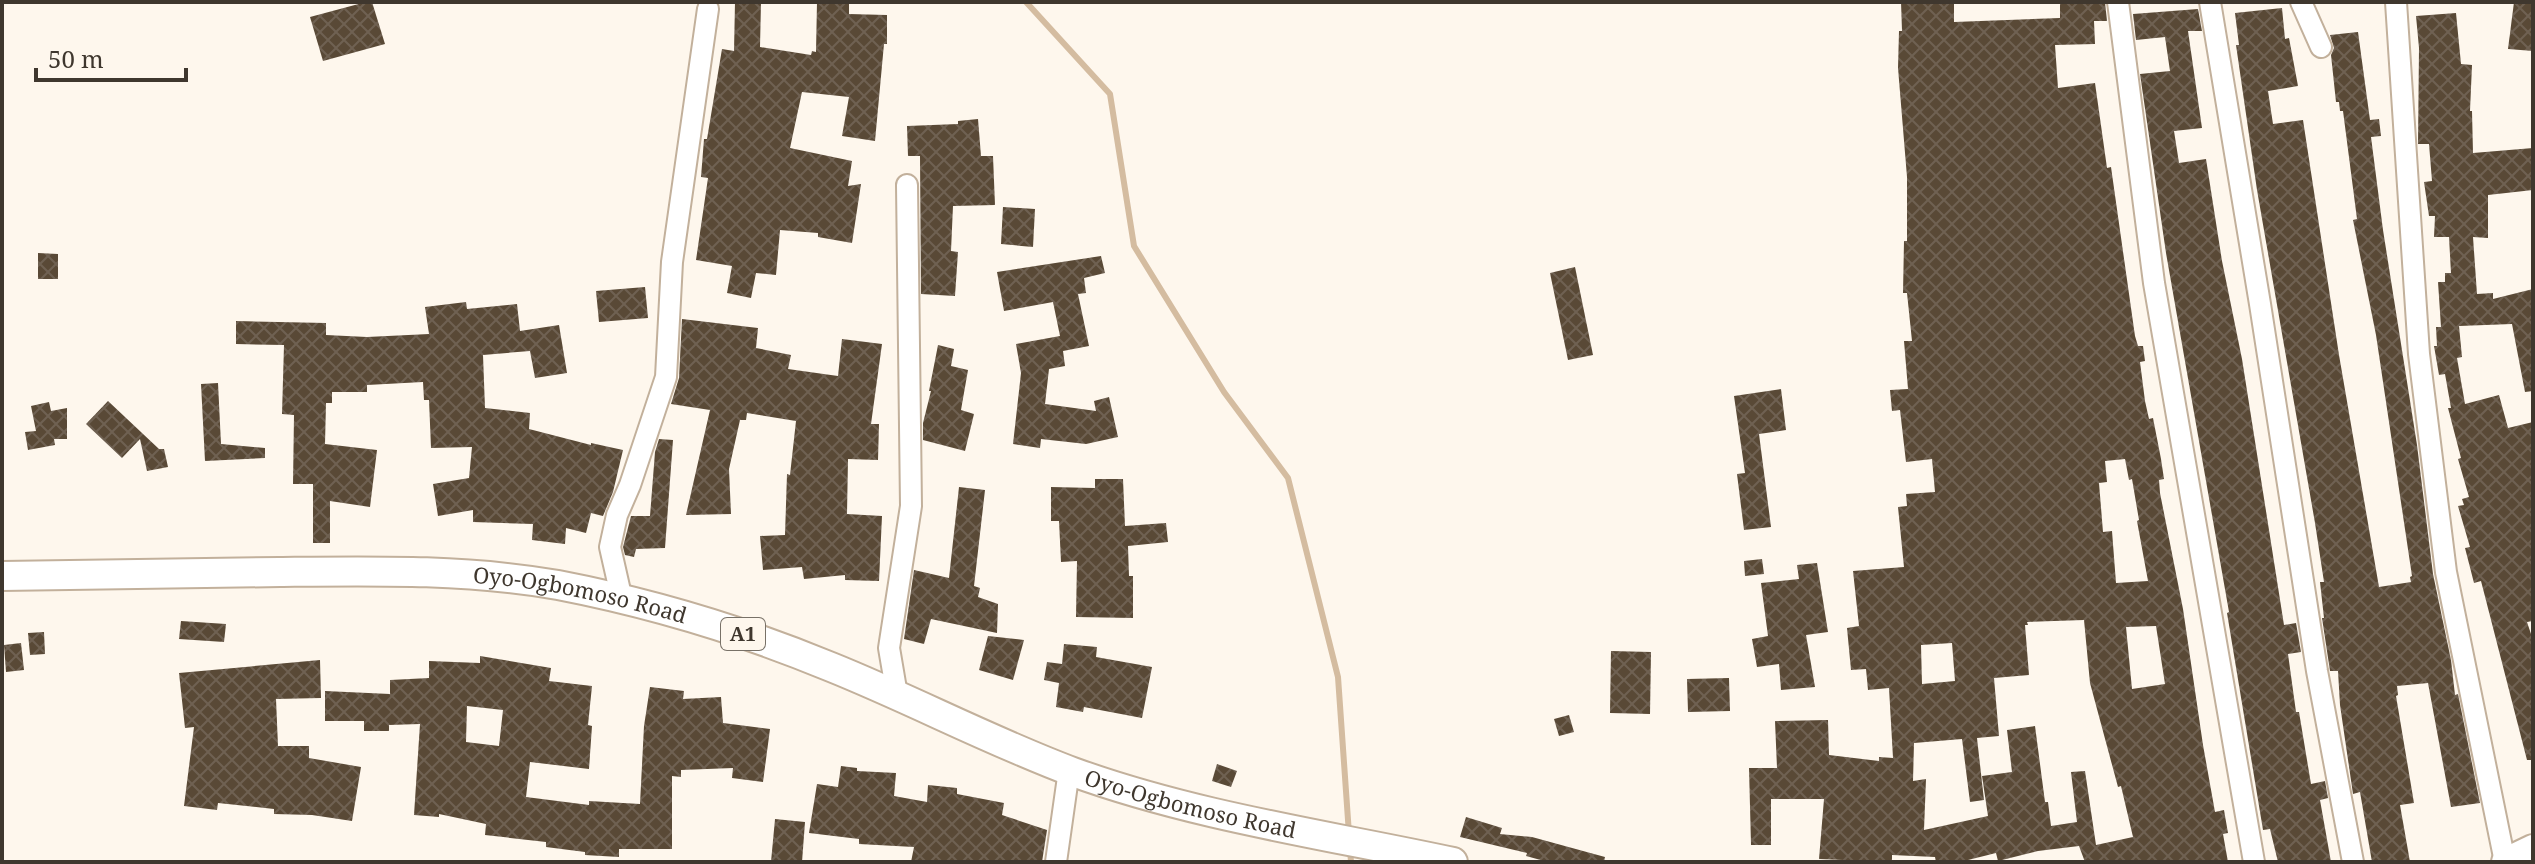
<svg xmlns="http://www.w3.org/2000/svg" width="2535" height="864" viewBox="0 0 2535 864" font-family="'Noto Serif',serif">
<style>
.lines{fill:none;stroke-linecap:round;stroke-linejoin:round}
.stream{stroke:#d4bca0;stroke-width:6}
.building{fill:url(#building-cross-hatch);fill-rule:evenodd}
.minor-casing{stroke:#c2b09b;stroke-width:24}
.highway-casing{stroke:#c2b09b;stroke-width:32}
.minor{stroke:#fff;stroke-width:20}
.highway{stroke:#fff;stroke-width:28}
.labels{text-anchor:middle;stroke-width:8;stroke-linejoin:round;paint-order:stroke}
.shield{fill:#fef7ed;stroke:#787167;stroke-width:2}
.shield-label{font-size:20px;font-weight:bold;fill:#3f372e}
.street-label{font-size:22px;fill:#3f372e;stroke:#fef7ed}
</style>
<defs>
<pattern id="building-cross-hatch" width="8" height="8" patternUnits="userSpaceOnUse" patternTransform="scale(2)"><rect width="8" height="8" fill="#594936"/><path d="M0 0l8 8M0 8l8-8" fill="none" stroke="#6f6152"/></pattern>
</defs>
<rect width="100%" height="100%" fill="#fef7ed"/>
<g class="lines">
<!-- stream -->
<g class="stream">
<path d="M1026,2L1110,94L1134,246L1224,392L1288,478L1338,677L1349,834"/>
<path d="M1350,849L1351,862"/>
</g>
</g>
<!-- building -->
<g class="building">
<path d="M366,2H372L385,44L323,61L310,17Z"/>
<path d="M735,2H761L760,47L811,55L812,51L816,52L817,2H849V14L887,15V44H884L875,141L842,136L849,97L802,92L790,148L852,161L848,186L861,184L852,243L818,237V233L780,230L776,275L756,273L751,298L727,293L732,266L696,260L708,178L701,177L704,139H707L722,49L734,51Z"/>
<path d="M1901,2H1954V22L2060,18V2H2105L2107,21H2094L2095,44L2055,45L2058,88L2095,83L2107,168L2111,167L2135,336L2138,346H2143L2145,361L2140,362L2145,401L2149,419L2153,418L2161,459L2164,479L2159,480L2160,493L2183,609L2203,745L2215,812L2224,810L2228,833L2223,834L2228,862H2085L2079,846L2038,851L1998,861L1996,853L1960,862H1936L1935,857L1892,855V862L1819,859L1824,799H1771V845H1751L1749,768H1777L1775,721L1828,720L1829,755L1879,761V757L1893,758L1889,688L1868,690L1866,669L1851,670L1847,628L1859,626L1853,571L1904,567L1898,507L1907,506L1906,494L1935,492L1932,459L1906,462L1900,410L1892,411L1890,390L1908,389L1904,341H1912L1907,293H1903L1904,241H1907V177L1898,68L1899,31H1902ZM2125,459L2129,480L2132,479L2139,520L2137,521L2148,581L2116,583L2112,531L2103,532L2099,483L2107,482L2105,461ZM2084,620L2090,683L2118,787L2121,786L2133,837L2096,845L2085,771L2071,772L2077,822L2051,826L2048,802H2045L2035,726L2007,730L2012,772L1982,776L1988,816L1924,830L1926,779L1913,781L1914,743L1962,739L1970,802L1984,800L1977,738L1999,736L1994,678L2029,675L2025,625H2028L2027,622ZM2156,626L2165,684L2132,689L2126,627ZM1952,643L1955,681L1922,684L1921,645Z"/>
<path d="M2514,2H2533V51L2508,49Z"/>
<path d="M2282,8L2285,39L2289,38L2298,86L2268,91L2273,124L2303,120L2339,355L2379,587L2411,582L2410,577L2412,576L2376,335L2353,220L2357,219L2343,111H2340L2339,102H2336L2331,55L2334,48L2330,35L2358,32L2370,120L2379,119L2381,136L2371,137L2383,230L2417,445L2433,574L2451,660L2455,695L2458,694L2480,803L2451,807L2428,683L2397,686L2398,695L2396,696L2414,803L2400,805L2410,862H2372L2360,792L2353,794L2340,705L2338,671H2330L2322,618H2324L2320,582H2324L2315,523L2257,190L2236,45H2239L2235,13Z"/>
<path d="M2198,9L2202,31H2188L2202,128L2174,131L2179,163L2206,159L2222,261L2242,359L2284,625L2296,623L2301,652L2288,654L2296,712H2299L2311,784L2325,781L2328,798L2320,800L2331,862H2278L2270,829L2263,830L2227,613L2229,612L2166,253L2140,74L2170,71L2165,37L2136,40L2133,14Z"/>
<path d="M2456,13L2461,64L2472,65L2470,111H2472L2473,153L2533,148V190L2488,195V238L2473,237L2477,294L2493,293V299L2533,289V391L2525,392L2512,324L2459,326L2462,357L2457,358L2465,404L2499,395L2508,428L2533,422V621L2527,622L2533,640V760H2527L2481,581L2474,583L2465,548L2470,547L2458,506L2464,505L2462,499L2469,497L2458,459L2461,458L2448,408H2451L2445,374L2439,375L2434,346H2437L2436,327H2441L2438,282H2445V273H2451L2449,237H2434L2435,216H2429L2424,182L2432,181L2429,144H2418L2419,48L2416,16Z"/>
<path d="M978,119L981,156H993L995,205L953,206L951,251L958,252L955,296L921,294L920,156H908L907,126L958,124V121Z"/>
<path d="M1003,207L1035,209L1033,247L1001,244Z"/>
<path d="M38,253L58,254V279H38Z"/>
<path d="M1101,256L1105,273L1084,278L1086,293L1078,294L1089,346L1063,351L1065,366L1049,369L1045,404L1096,411L1094,401L1109,397L1118,437L1086,444L1041,439L1040,448L1013,444L1021,373L1016,344L1060,336L1053,302L1004,311L997,272Z"/>
<path d="M1575,267L1593,355L1568,360L1550,273Z"/>
<path d="M645,287L648,318L599,322L596,291Z"/>
<path d="M466,302L467,309L517,304L520,331L559,325L567,373L535,378L530,351L483,355L485,408L530,413L529,429L591,445V443L623,450L613,492L603,516L591,513L586,533L566,528L565,544L532,540L533,524L473,522V510L438,516L433,484L469,478L472,447L431,448L429,400H424L423,382L367,385V392H332V403H326L325,444L377,450L370,507L330,501V543H313V484H293L294,415L282,414L284,345L236,344V321L326,323V335L367,337L429,334L425,307Z"/>
<path d="M682,319L758,328L756,348L791,355L788,369L838,376L842,339L882,344L871,424H879L878,460L848,459L847,514L882,516L879,581L845,580V575L804,579L802,567L763,570L760,536L785,535L787,474L790,475L796,421L747,413L746,420H740L729,469L731,514L686,515L710,410L671,404L679,378Z"/>
<path d="M938,345L954,349L951,366L968,370L961,410L974,414L965,451L923,440V423L931,391H929Z"/>
<path d="M218,383L221,444L265,448V458L205,461L201,384Z"/>
<path d="M1781,389L1786,430L1759,434L1771,527L1744,530L1737,474L1745,473L1734,396Z"/>
<path d="M108,401L159,449H164L168,467L147,471L140,439L122,458L86,424Z"/>
<path d="M49,402L51,411L67,408V439H54L55,445L28,450L25,432L36,431L31,406Z"/>
<path d="M659,439L673,440L665,548L636,549L634,557L625,555L623,547L631,516H650L655,452Z"/>
<path d="M1095,479H1123L1125,526L1166,523L1168,542L1128,546L1129,576H1133V618L1076,617L1077,561L1061,562L1059,521H1051V487L1095,488Z"/>
<path d="M959,487L985,490L974,586L980,588L978,597L998,604L997,633L931,619L924,644L904,639L914,570L949,578Z"/>
<path d="M1762,559L1764,574L1745,576L1744,561Z"/>
<path d="M1817,563L1828,632L1806,635L1815,687L1781,690L1779,664L1757,667L1752,639L1768,636L1761,583L1799,579L1797,565Z"/>
<path d="M181,621L226,624L224,642L179,639Z"/>
<path d="M44,632L45,654L30,655L28,633Z"/>
<path d="M988,636L1024,640L1013,680L979,670Z"/>
<path d="M21,643L24,670L6,672L4,645Z"/>
<path d="M1064,644L1097,647L1096,657L1152,667L1142,718L1084,707L1083,712L1056,707L1059,683L1044,680L1047,662L1062,664Z"/>
<path d="M1611,651L1651,652L1650,714L1610,713Z"/>
<path d="M480,656L551,668L549,681L592,686L588,725L592,726L589,769L530,762L526,797L589,805V801L640,804L644,726L650,687L684,691L683,699L721,697L723,723L770,729L763,782L732,778L733,768L681,770V777L672,776V849H619V857L585,855V852L546,847V842L485,835L486,824L439,814V817L414,815L420,724L389,725V731H364V721H325V691L390,694V680L429,678V661L480,663ZM467,706L503,710L499,746L466,742Z"/>
<path d="M320,660L321,698L276,699L278,746H309V758L361,767L352,821L312,815L274,814V809L218,803L217,810L184,806L194,727L185,728L179,673Z"/>
<path d="M1729,678L1730,711L1688,712L1687,679Z"/>
<path d="M1569,715L1574,732L1559,736L1554,719Z"/>
<path d="M1217,764L1237,771L1231,787L1212,781Z"/>
<path d="M841,766L857,768V771L896,773L894,796L927,802L928,785L957,788V794L1004,803L1002,815L1047,830L1042,862H911L914,847L859,844V839L809,833L817,784L838,787Z"/>
<path d="M1466,817L1502,828L1500,834L1532,837L1605,857L1604,862H1548L1526,856L1527,853L1460,837Z"/>
<path d="M775,819L805,822L802,862H771Z"/>
</g>
<g class="lines">
<!-- minor casing -->
<g class="minor-casing">
<g id="minor">
<path d="M2118,2L2154,283L2254,862"/>
<path d="M2210,2L2260,304L2317,671L2353,862"/>
<path d="M2301,2L2321,47"/>
<path d="M2396,2L2419,354L2446,572L2505,862"/>
<path d="M622,600L610,547L617,515L630,485L666,377L672,262L708,9"/>
<path d="M897,695L889,648L911,506L907,185"/>
<path d="M1056,862L1069,770"/>
</g>
</g>
<!-- highway casing -->
<g class="highway-casing">
<g id="highway">
<path id="s1" d="M2,576C95,575 188,574 280,572C373,571 466,569 558,585C651,603 744,631 831,667C913,700 990,741 1073,772C1194,816 1327,835 1453,862"/>
<path d="M2506,862L2533,849"/>
</g>
</g>
<!-- minor -->
<use href="#minor" class="minor"/>
<!-- highway -->
<use href="#highway" class="highway"/>
</g>
<g class="labels">
<!-- shield labels -->
<rect class="shield" x="721" y="618" width="44" height="32" rx="6"/>
<g class="shield-label">
<text x="743" y="641">A1</text>
</g>
<!-- street labels -->
<g class="street-label">
<text dy="8" stroke="none"><textPath href="#s1" startOffset="580">Oyo-Ogbomoso Road</textPath></text>
<text dy="8" stroke="none"><textPath href="#s1" startOffset="1228">Oyo-Ogbomoso Road</textPath></text>
</g>
</g>
<!-- border -->
<rect width="2535" height="864" fill="none" stroke="#3f372e" stroke-width="8"/>
<!-- scale -->
<path d="M36 68v12h150v-12" fill="none" stroke="#3f372e" stroke-width="4"/>
<text x="48" y="68" font-size="24" fill="#3f372e" stroke="#fef7ed" stroke-width="6" paint-order="stroke">50 m</text>
</svg>
